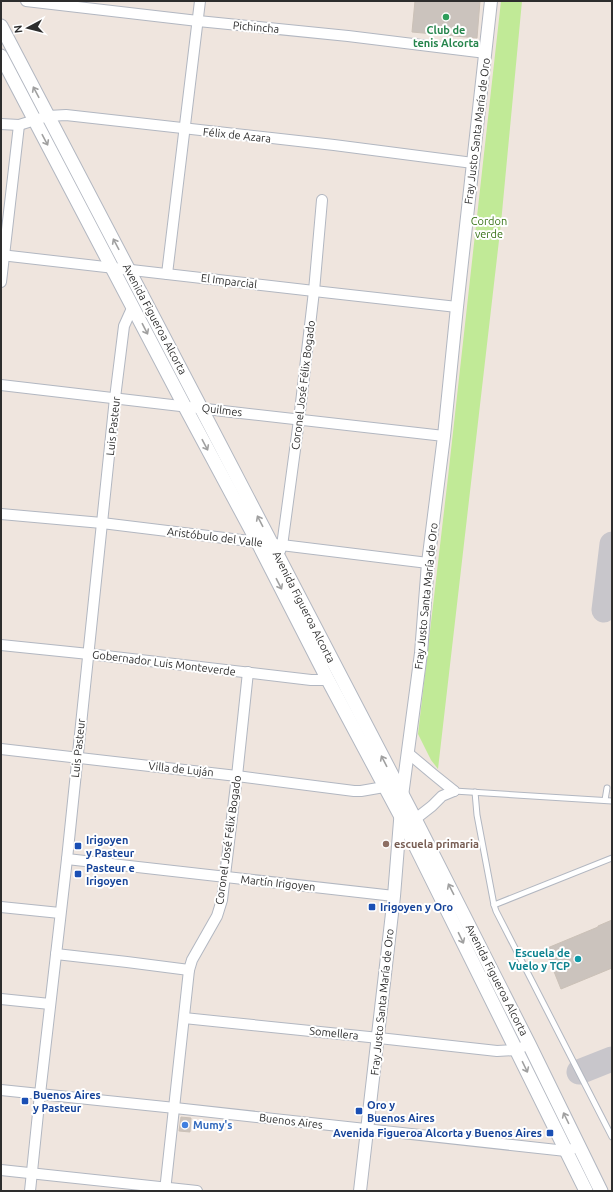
<svg xmlns="http://www.w3.org/2000/svg" width="613" height="1192" viewBox="0 0 613 1192" font-family="Ubuntu,sans-serif">
<style>
.green{fill:#c1ea97}
.lines{fill:none;stroke-linecap:round;stroke-linejoin:round}
.taxiway{stroke:#c8c6cb;stroke-width:25}
.building{fill:#cbc3bd;stroke:#cbc1b7}
.service-casing{stroke:#b2b7c1;stroke-width:7}
.minor-casing{stroke:#b2b7c1;stroke-width:12}
.tertiary-casing{stroke:#b2b7c1;stroke-width:14}
.secondary-casing{stroke:#b2b7c1;stroke-width:15}
.service{stroke:#fff;stroke-width:5}
.minor{stroke:#fff;stroke-width:10}
.tertiary{stroke:#fff;stroke-width:12}
.secondary{stroke:#fff;stroke-width:13}
.oneway{stroke:#a0a0a0}
.leisure-dot{fill:#2e9e5b;stroke:#fff;stroke-width:1.5}
.education-dot{fill:#8d6e63;stroke:#fff;stroke-width:1.5}
.transit-dot{fill:#1a4fb4;stroke:#fff;stroke-width:1.5}
.culture-dot{fill:#0f9aa8;stroke:#fff;stroke-width:1.5}
.shop-dot{fill:#3f7fe0;stroke:#fff;stroke-width:1.5}
.labels{text-anchor:middle;stroke-width:4;stroke-linejoin:round;paint-order:stroke}
.street-label{font-size:11px;fill:#2d2d2d;stroke:#fff}
.leisure-label{font-size:11px;font-weight:bold;fill:#27864d;stroke:#fff}
.park-label{font-size:11px;fill:#377215;stroke:#fff}
.transit-label{font-size:11px;font-weight:bold;fill:#164399;stroke:#fff;text-anchor:start}
.education-label{font-size:11px;font-weight:bold;fill:#785e54;stroke:#fff;text-anchor:start}
.culture-label{font-size:11px;font-weight:bold;fill:#0d838f;stroke:#fff;text-anchor:end}
.shop-label{font-size:11px;font-weight:bold;fill:#366cbe;stroke:#fff;text-anchor:start}
</style>
<rect width="100%" height="100%" fill="#efe5de"/>
<!-- green -->
<path class="green" d="M501,1H522L501,223L438,769L431,760L418,734L448,477Z"/>
<g class="lines">
<!-- taxiway -->
<g class="taxiway">
<path d="M604,610L612,544"/>
<path d="M579,1072L612,1059"/>
</g>
</g>
<!-- building -->
<g class="building">
<path d="M415,1H480L477,38L412,32Z"/>
<path d="M612,920V968L561,989L545,949L598,927V926Z"/>
<path d="M181,1117L191,1118L190,1132L179,1131Z"/>
</g>
<g class="lines">
<!-- service casing -->
<g class="service-casing">
<g id="service">
<path d="M454,791L612,801"/>
<path d="M475,792L477,815L494,905L496,911L612,1137"/>
<path d="M605,800L607,788"/>
<path d="M494,905L612,858"/>
</g>
</g>
<!-- minor casing -->
<g class="minor-casing">
<g id="minor">
<path d="M26,1L198,21L348,36L486,53"/>
<path d="M1,124L19,125L48,116L66,115L334,145L473,163"/>
<path d="M1,255L314,291L457,307"/>
<path d="M167,274L200,1"/>
<path d="M1,282L19,125"/>
<path d="M1,385C149,402 296,420 444,436"/>
<path d="M1,514L102,523L428,563"/>
<path d="M280,551L282,546L299,420L314,291L322,200"/>
<path d="M1,645L89,654L311,680H328"/>
<path d="M1,749L237,776L354,791H361L384,787"/>
<path d="M408,753L433,774L454,791"/>
<path d="M409,824L432,806L442,796L454,791"/>
<path d="M67,859L394,896"/>
<path d="M1,907L60,913"/>
<path d="M56,954L127,962L189,970"/>
<path d="M1,999L50,1004"/>
<path d="M184,1018L379,1038L497,1051L516,1050L529,1044"/>
<path d="M1,1090L175,1108L566,1151L572,1149"/>
<path d="M1,1170L197,1191"/>
<path d="M30,1191L40,1094L67,859L115,398L124,326L133,306"/>
<path d="M165,1191L189,970L192,960L217,916L222,900L237,776L248,672"/>
</g>
</g>
<!-- tertiary casing -->
<g class="tertiary-casing">
<path id="tertiary" d="M360,1191L394,896L402,796L421,653L428,563L444,436L457,307L491,1"/>
</g>
<!-- secondary casing -->
<g class="secondary-casing">
<g id="secondary">
<path d="M1,26L201,408L415,819L529,1044L601,1191"/>
<path d="M1,56L184,405L258,543L328,680L400,815L586,1191"/>
</g>
</g>
<!-- service -->
<use href="#service" class="service"/>
<!-- minor -->
<use href="#minor" class="minor"/>
<!-- tertiary -->
<use href="#tertiary" class="tertiary"/>
<!-- secondary -->
<use href="#secondary" class="secondary"/>
</g>
<!-- one-way arrows -->
<defs><path id="oneway-shaft" d="M-6 0H5M1.5-3L5.5 0L1.5 3" fill="none" stroke-width="1.6" stroke-linecap="round" stroke-linejoin="round"/></defs>
<g class="oneway">
<use href="#oneway-shaft" transform="translate(36 92) rotate(-118)"/>
<use href="#oneway-shaft" transform="translate(45 140) rotate(62)"/>
<use href="#oneway-shaft" transform="translate(116 244) rotate(-118)"/>
<use href="#oneway-shaft" transform="translate(145 329) rotate(63)"/>
<use href="#oneway-shaft" transform="translate(205 445) rotate(62)"/>
<use href="#oneway-shaft" transform="translate(260 521) rotate(-117)"/>
<use href="#oneway-shaft" transform="translate(279 584) rotate(63)"/>
<use href="#oneway-shaft" transform="translate(384 761) rotate(-117)"/>
<use href="#oneway-shaft" transform="translate(451 889) rotate(-117)"/>
<use href="#oneway-shaft" transform="translate(461 938) rotate(64)"/>
<use href="#oneway-shaft" transform="translate(525 1067) rotate(64)"/>
<use href="#oneway-shaft" transform="translate(566 1118) rotate(-116)"/>
</g>
<!-- markers -->
<circle class="leisure-dot" cx="446" cy="17" r="4"/>
<circle class="education-dot" cx="386" cy="844" r="4"/>
<g class="transit-dot">
<rect x="74" y="842" width="8" height="8" rx="2"/>
<rect x="74" y="870" width="8" height="8" rx="2"/>
<rect x="368" y="903" width="8" height="8" rx="2"/>
<rect x="21" y="1097" width="8" height="8" rx="2"/>
<rect x="355" y="1107" width="8" height="8" rx="2"/>
<rect x="546" y="1129" width="8" height="8" rx="2"/>
</g>
<circle class="culture-dot" cx="578" cy="959" r="4"/>
<circle class="shop-dot" cx="185" cy="1125" r="4"/>
<g class="labels">
<!-- street labels -->
<g class="street-label">
<text transform="translate(256 27) rotate(5)" y="4">Pichincha</text>
<text transform="translate(477 131) rotate(-83)" y="4">Fray Justo Santa María de Oro</text>
<text transform="translate(237 135) rotate(6)" y="4">Félix de Azara</text>
<text transform="translate(229 281) rotate(7)" y="4">El Imparcial</text>
<text transform="translate(155 319) rotate(62)" y="4">Avenida Figueroa Alcorta</text>
<text transform="translate(303 385) rotate(-83)" y="4">Coronel José Félix Bogado</text>
<text transform="translate(222 410) rotate(7)" y="4">Quilmes</text>
<text transform="translate(113 426) rotate(-84)" y="4">Luis Pasteur</text>
<text transform="translate(215 537) rotate(7)" y="4">Aristóbulo del Valle</text>
<text transform="translate(426 596) rotate(-84)" y="4">Fray Justo Santa María de Oro</text>
<text transform="translate(304 607) rotate(63)" y="4">Avenida Figueroa Alcorta</text>
<text transform="translate(164 663) rotate(7)" y="4">Gobernador Luis Monteverde</text>
<text transform="translate(78 748) rotate(-84)" y="4">Luis Pasteur</text>
<text transform="translate(181 769) rotate(6)" y="4">Villa de Luján</text>
<text transform="translate(228 840) rotate(-82)" y="4">Coronel José Félix Bogado</text>
<text transform="translate(278 883) rotate(6)" y="4">Martín Irigoyen</text>
<text transform="translate(497 980) rotate(63)" y="4">Avenida Figueroa Alcorta</text>
<text transform="translate(382 1002) rotate(-84)" y="4">Fray Justo Santa María de Oro</text>
<text transform="translate(334 1033) rotate(6)" y="4">Somellera</text>
<text transform="translate(291 1121) rotate(7)" y="4">Buenos Aires</text>
</g>
<!-- leisure labels -->
<g class="leisure-label">
<text x="446" y="34">Club de<tspan x="446" dy="13">tenis Alcorta</tspan></text>
</g>
<!-- park labels -->
<g class="park-label">
<text x="489" y="225">Cordon<tspan x="489" dy="13">verde</tspan></text>
</g>
<!-- transit labels -->
<g class="transit-label">
<text x="86" y="844">Irigoyen<tspan x="86" dy="13">y Pasteur</tspan></text>
<text x="86" y="872">Pasteur e<tspan x="86" dy="13">Irigoyen</tspan></text>
<text x="380" y="911">Irigoyen y Oro</text>
<text x="33" y="1099">Buenos Aires<tspan x="33" dy="13">y Pasteur</tspan></text>
<text x="367" y="1109">Oro y<tspan x="367" dy="13">Buenos Aires</tspan></text>
<text x="542" y="1137" text-anchor="end">Avenida Figueroa Alcorta y Buenos Aires</text>
</g>
<!-- education labels -->
<g class="education-label">
<text x="394" y="848">escuela primaria</text>
</g>
<!-- culture labels -->
<g class="culture-label">
<text x="570" y="957">Escuela de<tspan x="570" dy="13">Vuelo y TCP</tspan></text>
</g>
<!-- shop labels -->
<g class="shop-label">
<text x="193" y="1129">Mumy's</text>
</g>
</g>
<!-- border -->
<rect width="613" height="1192" fill="none" stroke="#2d2d2d" stroke-width="4"/>
<!-- north arrow -->
<g transform="translate(28 28) rotate(263)" stroke="#ffffff" stroke-width="3" paint-order="stroke">
<path d="M0-3L7 15L0 10L-7 15Z" fill="#2d2d2d"/>
<text y="-6" font-size="11" font-weight="bold" text-anchor="middle" fill="#2d2d2d">N</text>
</g>
</svg>
